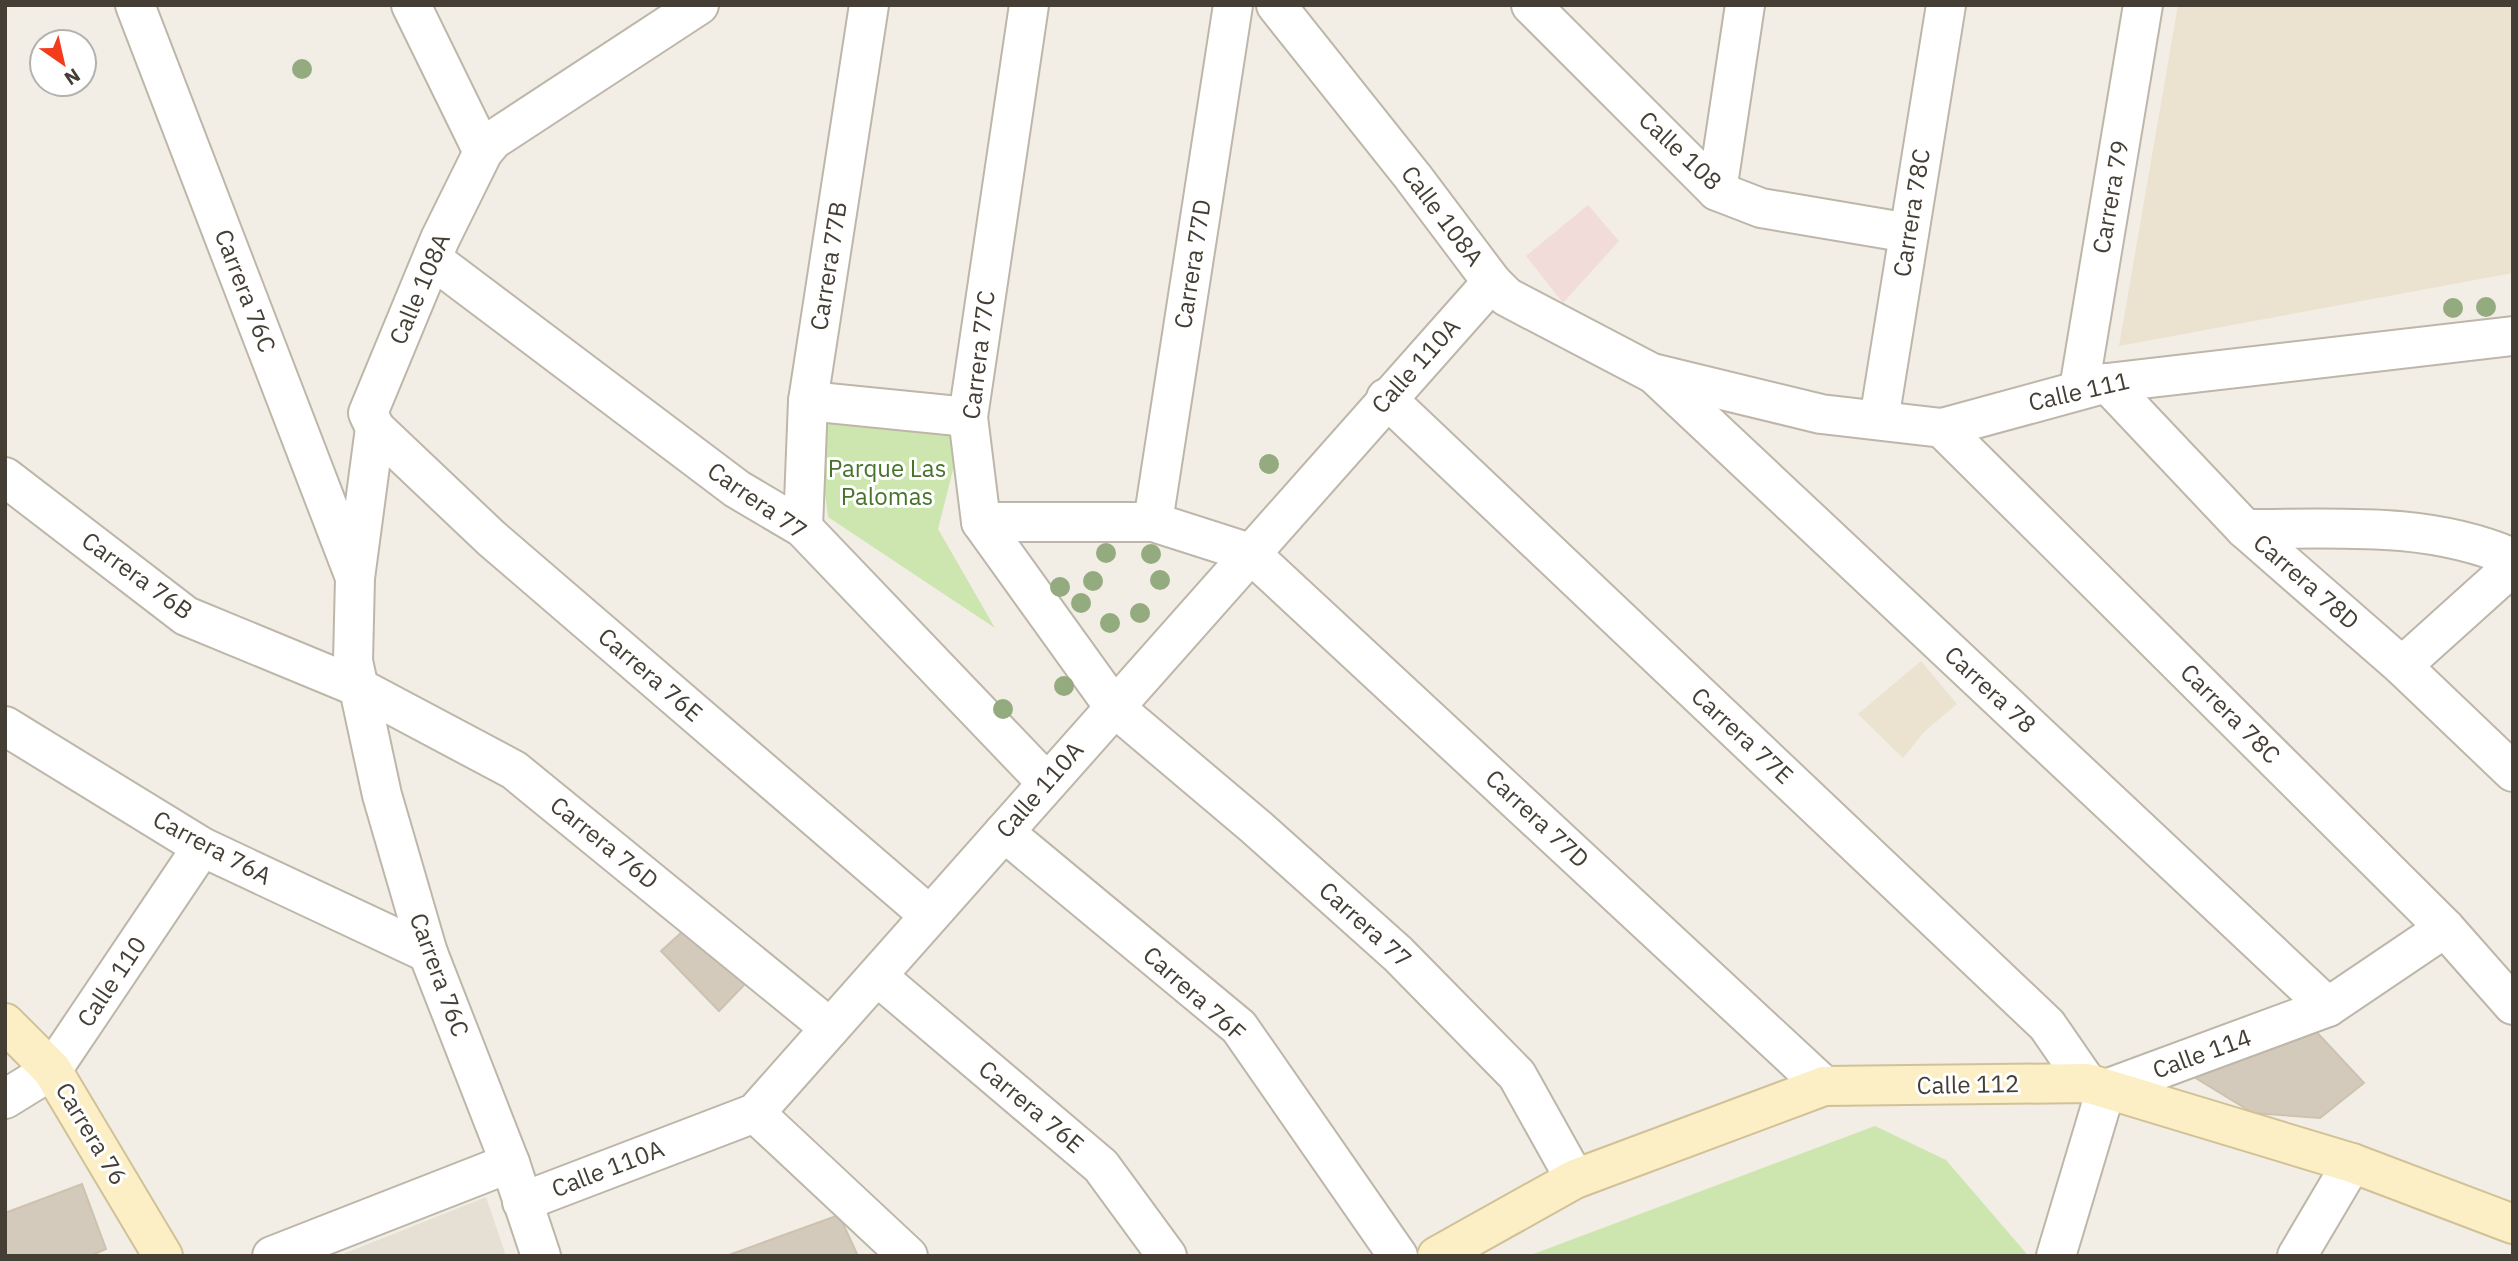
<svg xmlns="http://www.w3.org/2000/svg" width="2518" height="1261" viewBox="0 0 2518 1261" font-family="'IBM Plex Sans',sans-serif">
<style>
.residential{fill:#e6e0d4}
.education{fill:#ebe3d0}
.medical{fill:#f2dcd9}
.green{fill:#cde5af}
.building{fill:#d3cabb;stroke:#cec2af;stroke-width:2}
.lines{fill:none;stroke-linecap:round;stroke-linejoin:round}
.street-casing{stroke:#bdb6a9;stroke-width:42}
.secondary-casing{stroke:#d1c197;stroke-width:42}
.street{stroke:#fff;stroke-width:38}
.secondary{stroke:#fcefc5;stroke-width:38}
.tree{fill:#94ab7f}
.labels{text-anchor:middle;stroke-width:6;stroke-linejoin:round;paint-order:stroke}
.street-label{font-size:24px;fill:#443e35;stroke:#fff}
.park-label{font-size:24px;fill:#47742b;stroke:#fff}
</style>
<rect width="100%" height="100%" fill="#f2eee6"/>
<!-- residential -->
<path class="residential" d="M486,1197L506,1256H338Z"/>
<!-- education -->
<g class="education">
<path d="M2178,5H2513V273L2119,346Z"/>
<path d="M1921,661L1957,704L1925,731L1903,758L1858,714Z"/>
</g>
<!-- medical -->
<path class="medical" d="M1588,205L1619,241L1563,303L1526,256Z"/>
<!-- green -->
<g class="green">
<path d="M816,418L964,426L938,529L995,628L828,517Z"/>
<path d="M1875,1126L1946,1160L2026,1253L2024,1256H1528Z"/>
</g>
<!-- building -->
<g class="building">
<path d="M684,930L745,984L719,1011L661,951Z"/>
<path d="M2310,1025L2364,1083L2320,1118L2253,1113L2189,1074Z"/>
<path d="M82,1184L106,1249L90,1256H5V1213Z"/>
<path d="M839,1215L858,1256H726Z"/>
</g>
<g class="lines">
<!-- street casing -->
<g class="street-casing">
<g id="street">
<path d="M135,5L354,575"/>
<path d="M411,5L483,152"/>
<path d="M1029,5L968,417L981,522L1114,707L1256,827L1398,954L1517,1075L1575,1179"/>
<path d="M1276,5L1413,177L1492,282L1507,297L1652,373L1821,414L1942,428L2107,383L2513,336"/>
<path d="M1531,5L1717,191L1761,208L1909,233"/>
<path d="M1717,191L1745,5"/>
<path d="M432,259L737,489L803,528L1047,783"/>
<path d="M1654,374L2328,1007"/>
<path d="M2107,383L2245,529L2402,666L2513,772"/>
<path d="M2079,389L2143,5"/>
<path d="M1386,398L2047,1025L2087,1083"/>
<path d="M808,401L968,417"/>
<path d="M1879,420L1946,5"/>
<path d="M375,428L491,538L929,915"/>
<path d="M1942,428L2445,928L2513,1005"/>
<path d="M5,477L186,616L358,687L514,770L830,1028"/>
<path d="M981,522H1153L1250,553L1824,1086"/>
<path d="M1153,522L1233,5"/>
<path d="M803,528L808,401L869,5"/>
<path d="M2245,529C2336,529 2428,521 2513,558"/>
<path d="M2402,666L2513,566"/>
<path d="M5,726L202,847L428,953"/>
<path d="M1004,832L1239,1027L1398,1256"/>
<path d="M877,976L1101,1166L1167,1256"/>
<path d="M5,1099L52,1070L202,847"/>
<path d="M755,1113L908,1256"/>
<path d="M522,1202L755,1113L1492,282"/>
<path d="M272,1256L510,1163"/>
<path d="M541,1256L510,1163L428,953L382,795L353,661L355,578L375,428L368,413L440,239L483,152L493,140L699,5"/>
<path d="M2056,1256L2106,1089L2328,1007L2445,928"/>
<path d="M2297,1256L2352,1163"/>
</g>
</g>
<!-- secondary casing -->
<g class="secondary-casing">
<g id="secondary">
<path d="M5,1023L52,1070L163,1256"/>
<path d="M1437,1256L1575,1179L1824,1086L2087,1083L2352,1163L2513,1224"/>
</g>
</g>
<!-- street -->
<use href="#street" class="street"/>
<!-- secondary -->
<use href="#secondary" class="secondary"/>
</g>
<!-- trees -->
<g class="tree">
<circle cx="302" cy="69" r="10"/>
<circle cx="2486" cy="307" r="10"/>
<circle cx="2453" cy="308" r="10"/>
<circle cx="1269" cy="464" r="10"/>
<circle cx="1106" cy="553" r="10"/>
<circle cx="1151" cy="554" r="10"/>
<circle cx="1160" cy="580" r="10"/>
<circle cx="1093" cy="581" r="10"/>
<circle cx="1060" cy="587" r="10"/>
<circle cx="1081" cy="603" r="10"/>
<circle cx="1140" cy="613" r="10"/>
<circle cx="1110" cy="623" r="10"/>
<circle cx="1064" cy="686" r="10"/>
<circle cx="1003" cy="709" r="10"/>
</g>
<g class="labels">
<!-- street labels -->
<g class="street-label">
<text transform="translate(1680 151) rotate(43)" y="8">Calle 108</text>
<text transform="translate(2111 197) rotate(-80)" y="8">Carrera 79</text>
<text transform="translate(1912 213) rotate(-81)" y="8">Carrera 78C</text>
<text transform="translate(1442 216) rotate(53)" y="8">Calle 108A</text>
<text transform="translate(1193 264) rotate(-81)" y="8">Carrera 77D</text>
<text transform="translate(829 266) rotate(-81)" y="8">Carrera 77B</text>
<text transform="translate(420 289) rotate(-67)" y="8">Calle 108A</text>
<text transform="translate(245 291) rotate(69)" y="8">Carrera 76C</text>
<text transform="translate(979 355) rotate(-83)" y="8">Carrera 77C</text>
<text transform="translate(1416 366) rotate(-48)" y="8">Calle 110A</text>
<text transform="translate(2079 392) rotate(-13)" y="8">Calle 111</text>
<text transform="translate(757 501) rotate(35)" y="8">Carrera 77</text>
<text transform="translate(137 576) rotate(36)" y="8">Carrera 76B</text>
<text transform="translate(2306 582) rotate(41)" y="8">Carrera 78D</text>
<text transform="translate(650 675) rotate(41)" y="8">Carrera 76E</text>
<text transform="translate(1990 690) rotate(43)" y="8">Carrera 78</text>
<text transform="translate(2230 714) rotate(45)" y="8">Carrera 78C</text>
<text transform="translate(1742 736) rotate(43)" y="8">Carrera 77E</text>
<text transform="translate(1040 790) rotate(-49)" y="8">Calle 110A</text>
<text transform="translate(1537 819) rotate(43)" y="8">Carrera 77D</text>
<text transform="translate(604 843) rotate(39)" y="8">Carrera 76D</text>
<text transform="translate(212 848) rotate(28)" y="8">Carrera 76A</text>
<text transform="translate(1365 925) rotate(42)" y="8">Carrera 77</text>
<text transform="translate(439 975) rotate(70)" y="8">Carrera 76C</text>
<text transform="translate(112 982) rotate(-56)" y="8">Calle 110</text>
<text transform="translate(1194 994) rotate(42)" y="8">Carrera 76F</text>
<text transform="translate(2202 1054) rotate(-20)" y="8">Calle 114</text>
<text transform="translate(1968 1085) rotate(-1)" y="8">Calle 112</text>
<text transform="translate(1031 1107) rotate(40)" y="8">Carrera 76E</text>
<text transform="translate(91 1134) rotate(59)" y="8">Carrera 76</text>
<text transform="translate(608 1169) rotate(-21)" y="8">Calle 110A</text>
</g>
<!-- park labels -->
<g class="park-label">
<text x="887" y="477">Parque Las<tspan x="887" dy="28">Palomas</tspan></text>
</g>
</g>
<!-- border -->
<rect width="2518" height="1261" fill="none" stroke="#443e35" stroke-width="14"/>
<!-- north arrow -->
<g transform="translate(63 63) rotate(146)"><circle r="33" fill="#ffffff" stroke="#b4b2ae" stroke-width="2"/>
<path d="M0-5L12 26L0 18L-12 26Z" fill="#f23c1d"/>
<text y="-10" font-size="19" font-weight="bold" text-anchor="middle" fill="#443e35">N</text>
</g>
</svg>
